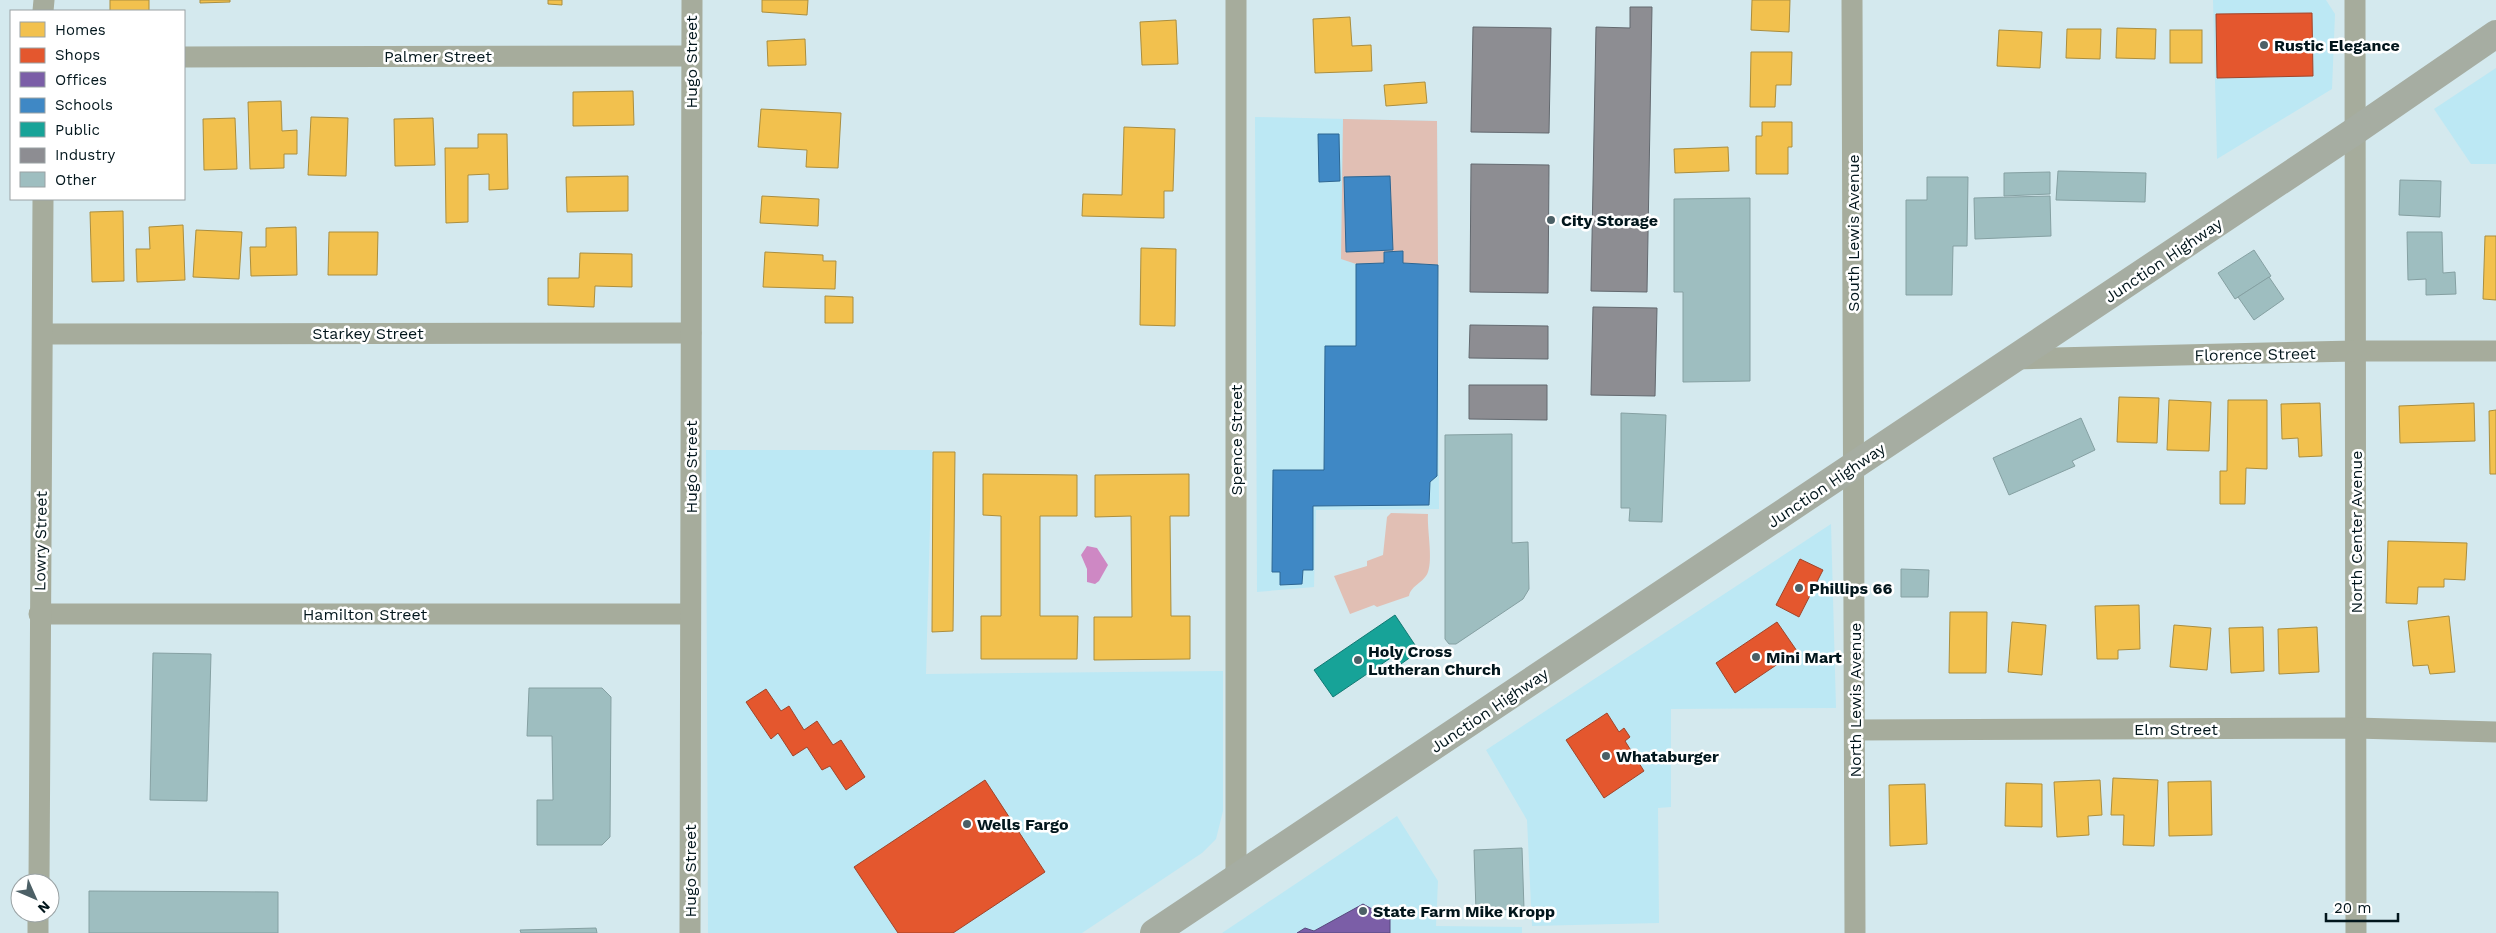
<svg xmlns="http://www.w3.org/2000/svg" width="2496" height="933" viewBox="0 0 2496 933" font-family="'Work Sans',sans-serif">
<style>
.built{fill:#bce8f4}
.green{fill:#e1bfb4}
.water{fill:#ce88c4}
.homes{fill:#f2c14e;stroke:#aa8e3f}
.shops{fill:#e4572e;stroke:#a04429}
.offices{fill:#7b5ea7;stroke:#57487d}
.schools{fill:#3f88c5;stroke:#2d6692}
.public{fill:#17a398;stroke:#117973}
.industry{fill:#8d8d92;stroke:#63696f}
.building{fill:#9ebec0;stroke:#85a0a2}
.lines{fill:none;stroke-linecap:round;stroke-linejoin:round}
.street{stroke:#a6ac9c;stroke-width:21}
.secondary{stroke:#a6ada2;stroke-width:28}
.poi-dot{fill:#4c6066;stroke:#fff;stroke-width:2}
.labels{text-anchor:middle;stroke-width:5;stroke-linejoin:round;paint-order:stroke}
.poi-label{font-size:16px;font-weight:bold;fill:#02161c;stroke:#fff;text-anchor:start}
.street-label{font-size:16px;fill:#02161c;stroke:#fff}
</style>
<rect width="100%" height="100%" fill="#d4e9ee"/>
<!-- built -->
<g class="built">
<path d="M2213,0H2326L2335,14L2332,89L2217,159Z"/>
<path d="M2496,68V164H2471L2434,109Z"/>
<path d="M1255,117L1437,121L1438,263L1439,509L1316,510L1314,587L1257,592Z"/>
<path d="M706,450H932L926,674L1223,671V811L1216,839L1202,853L1082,933H708Z"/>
<path d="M1831,524L1836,708L1671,709V807L1658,808L1659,923L1532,926L1527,820L1486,750Z"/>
<path d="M1397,816L1438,881L1436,926L1522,927V933H1222Z"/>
</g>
<!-- green -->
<g class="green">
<path d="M1343,119L1437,121L1438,265L1403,263V251L1384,252V263L1356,264L1341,259Z"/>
<path d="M1391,513L1428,514C1427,530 1433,558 1428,572C1424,583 1411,585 1409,596L1377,607L1374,605L1350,614L1334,576L1367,566V561L1383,555L1387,517Z"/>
</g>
<!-- water -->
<path class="water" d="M1087,546L1097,548L1108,565L1099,581L1095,584L1087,582V569L1081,555Z"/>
<!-- homes -->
<g class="homes">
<rect x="110" y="0" width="39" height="11"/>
<path d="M200,0H230V2L200,3Z"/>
<path d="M548,0H562V5L548,4Z"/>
<path d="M762,0H808L807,15L762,12Z"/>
<path d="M1752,0H1790L1789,32L1751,30Z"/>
<path d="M1350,17L1352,46L1371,45L1372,71L1315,73L1313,19Z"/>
<path d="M1176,20L1178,64L1142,65L1140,22Z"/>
<path d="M2117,28L2156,29L2155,59L2116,58Z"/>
<path d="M2067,29H2101L2100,59L2066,58Z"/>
<path d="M1999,30L2042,32L2040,68L1997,66Z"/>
<rect x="2170" y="30" width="32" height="33"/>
<path d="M805,39L806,65L768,66L767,41Z"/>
<path d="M1751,52H1792L1791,85H1776L1775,107H1750Z"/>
<path d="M1425,82L1427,103L1386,106L1384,85Z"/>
<path d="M633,91L634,125L573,126V92Z"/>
<path d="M281,101L282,131L297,130V154H284V168L250,169L248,102Z"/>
<path d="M761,109L841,113L838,168L806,167L807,150L758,147Z"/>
<path d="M311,117L348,118L346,176L308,175Z"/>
<path d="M235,118L237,169L204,170L203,119Z"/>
<path d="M433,118L435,165L395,166L394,119Z"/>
<path d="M1762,122H1792V147H1788V174H1756V136H1762Z"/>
<path d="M1124,127L1175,129L1173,191H1164V218L1082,216L1083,194L1122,195Z"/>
<path d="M478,134H507L508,189L489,190V174L468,175V222L446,223L445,148H478Z"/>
<path d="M1728,147L1729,171L1675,173L1674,149Z"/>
<path d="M628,176V211L567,212L566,177Z"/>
<path d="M762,196L819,199L818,226L760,223Z"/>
<path d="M123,211L124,281L92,282L90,212Z"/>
<path d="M183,225L185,280L137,282L136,249H150L149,227Z"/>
<path d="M296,227L297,275L251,276L250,247H266V228Z"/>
<path d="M196,230L242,232L239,279L193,277Z"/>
<path d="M329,232H378L377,275H328Z"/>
<path d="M2485,236H2496V300L2483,299Z"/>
<path d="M1141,248L1176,249L1175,326L1140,325Z"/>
<path d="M765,252L823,255V261H836L835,289L763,287Z"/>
<path d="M580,253L632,254V287L595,286L594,307L548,305V278H579Z"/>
<path d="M825,296L853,297V323H825Z"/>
<path d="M2119,397L2159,398L2157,443L2117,442Z"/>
<path d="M2169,400L2211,402L2209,451L2167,450Z"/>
<path d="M2228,400H2267V469L2246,468L2245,504H2220V471H2227Z"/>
<path d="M2320,403L2322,456L2299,457L2298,438L2282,439L2281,404Z"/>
<path d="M2474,403L2475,441L2400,443L2399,406Z"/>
<path d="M2496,410V474H2490L2489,411Z"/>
<path d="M933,452H955L953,631L932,632Z"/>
<path d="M983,474L1077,475V516H1040V616H1078L1077,659H981V616H1001V516L983,515Z"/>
<path d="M1189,474V516H1170L1171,616H1190V659L1094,660V617H1132L1131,516L1095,517V475Z"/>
<path d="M2388,541L2467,543L2465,580L2444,579V587H2418L2417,604L2386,603Z"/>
<path d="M2139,605L2140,649L2118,650V659H2097L2095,606Z"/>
<path d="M1950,612H1987L1986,673H1949Z"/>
<path d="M2449,616L2455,672L2430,674L2428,665L2413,666L2408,621Z"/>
<path d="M2012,622L2046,625L2042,675L2008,672Z"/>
<path d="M2174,625L2211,628L2207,670L2170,667Z"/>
<path d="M2263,627L2264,671L2231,673L2229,628Z"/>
<path d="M2317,627L2319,672L2279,674L2278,629Z"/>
<path d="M2113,778L2158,780L2154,846L2123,845L2124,815H2111Z"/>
<path d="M2100,780L2102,815L2088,816L2089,835L2057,837L2054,782Z"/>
<path d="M2211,781L2212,835L2169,836L2168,782Z"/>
<path d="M2006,783L2042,784V827L2005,826Z"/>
<path d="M1925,784L1927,844L1890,846L1889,785Z"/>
</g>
<!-- shops -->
<g class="shops">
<path d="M2312,13L2313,76L2217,78L2216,14Z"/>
<path d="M1800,559L1823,570L1799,617L1776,605Z"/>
<path d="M1777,622L1797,651L1735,693L1716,663Z"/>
<path d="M766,689L781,711L789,706L804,730L817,721L833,745L841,740L865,777L846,790L830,766L822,770L807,747L793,756L778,733L771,739L746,702Z"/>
<path d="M1607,713L1619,732L1624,728L1630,737L1625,741L1644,771L1604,798L1566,740Z"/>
<path d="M985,780L1045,872L953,933H898L854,867Z"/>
</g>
<!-- offices -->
<path class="offices" d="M1363,904L1390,919V933H1297L1305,928L1314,931Z"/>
<!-- schools -->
<g class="schools">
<path d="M1318,134H1339L1340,181L1319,182Z"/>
<path d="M1390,176L1393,250L1346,252L1344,177Z"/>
<path d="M1403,251V263L1438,265L1437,476L1430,482L1429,505L1313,506V570H1303L1302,584L1280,585V572H1272L1273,470H1324L1325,346H1356V264L1384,263V252Z"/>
</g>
<!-- public -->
<path class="public" d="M1395,615L1419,651L1401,664L1395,655L1333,697L1314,670Z"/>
<!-- industry -->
<g class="industry">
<path d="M1630,7H1652L1647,292L1591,291L1596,27L1630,28Z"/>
<path d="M1473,27L1551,28L1549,133L1471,132Z"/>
<path d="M1471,164L1549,165L1548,293L1470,292Z"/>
<path d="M1593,307L1657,308L1655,396L1591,395Z"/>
<path d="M1470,325L1548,326V359L1469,358Z"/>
<path d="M1469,385H1547V420L1469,419Z"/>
</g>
<!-- building -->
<g class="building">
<path d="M2058,171L2146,173L2145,202L2056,200Z"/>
<path d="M2050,172V194L2004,196V173Z"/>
<path d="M1927,177H1968L1967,246H1953L1952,295H1906V200H1927Z"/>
<path d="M2400,180L2441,181L2440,217L2399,215Z"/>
<path d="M2050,196L2051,236L1975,239L1974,198Z"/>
<path d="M1750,198V381L1683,382V292H1674V199Z"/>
<path d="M2407,232H2442L2443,273L2455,272L2456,294L2426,295V279L2408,280Z"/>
<path d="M2254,250L2271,276L2235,299L2218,273Z"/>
<path d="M2269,277L2284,299L2254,320L2238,297Z"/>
<path d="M1621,413L1666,415L1662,522L1629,521L1630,508H1621Z"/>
<path d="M2081,418L2095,450L2072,461L2075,466L2009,495L1993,458Z"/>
<path d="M1512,434V543L1528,542L1529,589L1523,599L1456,644H1449L1445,639V435Z"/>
<path d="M1901,569L1929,570L1928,597H1901Z"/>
<path d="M153,653L211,654L207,801L150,800Z"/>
<path d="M529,688H602L611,697L610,837L602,845H537V800H553L552,736H527Z"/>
<path d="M1522,848L1524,909L1476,911L1474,850Z"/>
<path d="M89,891L278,892V933H89Z"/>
<path d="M596,928L597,933H521L520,930Z"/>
</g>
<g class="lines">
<!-- street -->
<g class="street">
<path d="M1236,0V880"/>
<path d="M1852,0L1855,933"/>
<path d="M2355,0L2356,933"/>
<path d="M43,11L44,0"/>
<path d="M184,57L691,56"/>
<path d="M44,334L691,333"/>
<path d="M2014,359L2355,351H2496"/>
<path d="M39,614H690"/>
<path d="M1855,730L2356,728L2496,732"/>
<path d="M39,883L43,199"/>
<path d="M38,933V913"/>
<path d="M690,933L692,0"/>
</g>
<!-- secondary -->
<path class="secondary" d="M1154,933L2355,131L2496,34"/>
</g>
<!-- markers -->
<g class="poi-dot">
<circle cx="2264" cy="45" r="5"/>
<circle cx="1551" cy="220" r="5"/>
<circle cx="1799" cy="588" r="5"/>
<circle cx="1756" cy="657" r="5"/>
<circle cx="1358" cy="660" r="5"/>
<circle cx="1606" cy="756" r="5"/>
<circle cx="967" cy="824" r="5"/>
<circle cx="1363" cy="911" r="5"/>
</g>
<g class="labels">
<!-- poi labels -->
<g class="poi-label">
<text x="2274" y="51">Rustic Elegance</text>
<text x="1561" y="226">City Storage</text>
<text x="1809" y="594">Phillips 66</text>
<text x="1368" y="657">Holy Cross<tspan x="1368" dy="18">Lutheran Church</tspan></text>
<text x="1766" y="663">Mini Mart</text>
<text x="1616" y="762">Whataburger</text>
<text x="977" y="830">Wells Fargo</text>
<text x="1373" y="917">State Farm Mike Kropp</text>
</g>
<!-- street labels -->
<g class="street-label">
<text x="438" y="62">Palmer Street</text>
<text transform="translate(691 62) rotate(-90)" y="6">Hugo Street</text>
<text transform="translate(1853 233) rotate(-90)" y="6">South Lewis Avenue</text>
<text transform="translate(2163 260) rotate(-34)" y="6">Junction Highway</text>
<text x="368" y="339">Starkey Street</text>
<text transform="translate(2255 354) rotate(-1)" y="6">Florence Street</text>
<text transform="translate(1236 440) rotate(-90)" y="6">Spence Street</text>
<text transform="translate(691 467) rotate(-90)" y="6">Hugo Street</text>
<text transform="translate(1826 485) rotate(-34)" y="6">Junction Highway</text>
<text transform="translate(2356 532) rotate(-90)" y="6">North Center Avenue</text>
<text transform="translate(40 541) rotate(-89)" y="6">Lowry Street</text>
<text x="365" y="620">Hamilton Street</text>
<text transform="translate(1855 700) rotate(-90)" y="6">North Lewis Avenue</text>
<text transform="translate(1489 710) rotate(-34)" y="6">Junction Highway</text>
<text x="2176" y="735">Elm Street</text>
<text transform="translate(690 871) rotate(-90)" y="6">Hugo Street</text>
</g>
</g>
<!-- legend -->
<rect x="10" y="10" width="175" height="190" fill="#ffffff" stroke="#9aa2a4"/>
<rect x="20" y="22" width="25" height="15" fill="#f2c14e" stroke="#9aa2a4"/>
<text x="55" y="35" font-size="15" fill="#02161c">Homes</text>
<rect x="20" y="48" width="25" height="15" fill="#e4572e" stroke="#9aa2a4"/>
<text x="55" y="60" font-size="15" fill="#02161c">Shops</text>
<rect x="20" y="72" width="25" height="15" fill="#7b5ea7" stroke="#9aa2a4"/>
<text x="55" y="85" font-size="15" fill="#02161c">Offices</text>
<rect x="20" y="98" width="25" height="15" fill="#3f88c5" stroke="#9aa2a4"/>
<text x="55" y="110" font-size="15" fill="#02161c">Schools</text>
<rect x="20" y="122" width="25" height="15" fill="#17a398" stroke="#9aa2a4"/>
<text x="55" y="135" font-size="15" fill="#02161c">Public</text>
<rect x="20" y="148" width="25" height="15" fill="#8d8d92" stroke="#9aa2a4"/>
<text x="55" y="160" font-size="15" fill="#02161c">Industry</text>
<rect x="20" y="172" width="25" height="15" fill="#9ebec0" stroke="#9aa2a4"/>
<text x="55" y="185" font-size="15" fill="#02161c">Other</text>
<!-- north arrow -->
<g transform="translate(35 898) rotate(135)"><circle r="24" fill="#ffffff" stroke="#9aa2a4"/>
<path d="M0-4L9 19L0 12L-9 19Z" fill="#4c6066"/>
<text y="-8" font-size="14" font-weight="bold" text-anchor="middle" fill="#02161c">N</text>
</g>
<!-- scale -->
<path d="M2326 913v8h72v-8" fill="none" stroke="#02161c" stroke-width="2.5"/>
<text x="2334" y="913" font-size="15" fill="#02161c" stroke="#ffffff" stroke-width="4" paint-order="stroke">20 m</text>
</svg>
